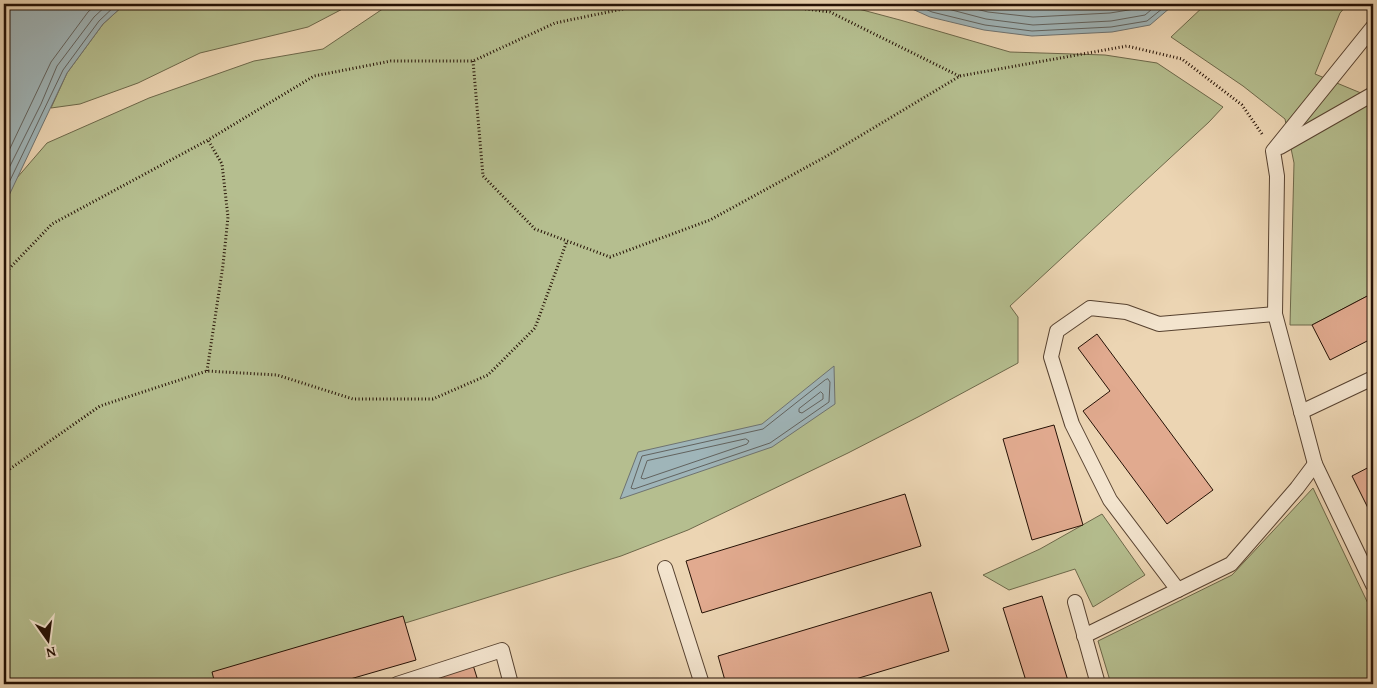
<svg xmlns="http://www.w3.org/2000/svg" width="1377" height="688" viewBox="0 0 1377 688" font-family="'Gentium Book Plus',serif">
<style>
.green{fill:#b5be8f;stroke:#6d684a}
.water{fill:#9fb5b9;stroke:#6e7371}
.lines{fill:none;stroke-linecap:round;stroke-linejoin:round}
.shore{stroke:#62635f;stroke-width:1}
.building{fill:#e1aa8f;stroke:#251105}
.service-casing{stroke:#574230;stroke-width:16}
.path{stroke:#251105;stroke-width:3;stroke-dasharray:1 2.5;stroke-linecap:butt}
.service{stroke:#f3e4ce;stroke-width:14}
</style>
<rect width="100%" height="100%" fill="#ecd5b3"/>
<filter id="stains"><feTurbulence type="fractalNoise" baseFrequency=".004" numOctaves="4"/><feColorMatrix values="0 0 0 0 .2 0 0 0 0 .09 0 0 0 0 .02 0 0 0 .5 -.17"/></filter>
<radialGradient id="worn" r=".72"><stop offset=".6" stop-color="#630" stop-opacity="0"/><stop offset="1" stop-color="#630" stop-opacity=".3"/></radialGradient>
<!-- green -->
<g class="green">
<path d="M125,4H352L308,27L200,53L138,83L80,104L51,108L67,73L103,24Z"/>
<path d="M390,4H840L900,20L1010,52L1105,55L1157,63L1223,107L1209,122L1010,306L1018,317V363L918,417L848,453L688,530L621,556L209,684H4V206L16,179L47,143L149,98L254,61L323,49Z"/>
<path d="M1206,4H1348L1340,13L1315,74L1373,98V293L1312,325H1290L1294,163L1285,119L1243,86L1171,37Z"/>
<path d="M1313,488L1373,614V684H1111L1098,641L1232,575Z"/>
<path d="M1102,514L1145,575L1093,607L1075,569L1009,590L983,575L1040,549Z"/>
</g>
<!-- water -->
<g class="water">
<path d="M16,4H125L103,24L67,73L4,206V15Z"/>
<path d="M901,4H1182L1171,7L1150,25L1112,32L1032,36L984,30L930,17Z"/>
<path d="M834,366L835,404L772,447L620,499L638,452L762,424Z"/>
</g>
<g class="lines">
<!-- shore -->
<g class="shore">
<path d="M914,4L932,12L985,25L1032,31L1111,27L1147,21L1168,4"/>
<path d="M929,4L986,19L1033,25L1111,21L1145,15L1158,4"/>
<path d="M956,4L988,12L1033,17L1110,13L1141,8L1146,4"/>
<path d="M4,161L51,62L88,12L97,4"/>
<path d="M4,178L41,104L57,66L94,17L108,4"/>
<path d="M4,193L63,70L99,21L117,4"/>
<path d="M828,379L830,382L829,402L770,443L634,489L631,488L642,456L763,429L825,380Z"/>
<path d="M821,392L823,394V399L802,413L799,412V409Z"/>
<path d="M746,439L749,441L747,444L644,479L641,478L647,461Z"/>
</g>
</g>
<!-- building -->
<g class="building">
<path d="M1373,293V338L1330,360L1312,325Z"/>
<path d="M1097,334L1213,490L1167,524L1083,411L1110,391L1078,348Z"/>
<path d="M1054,425L1083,525L1032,540L1003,439Z"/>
<path d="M1373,465V518L1352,476Z"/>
<path d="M905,494L921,546L702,613L686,561Z"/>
<path d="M931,592L949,651L839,684H726L718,656Z"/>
<path d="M1042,596L1069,684H1027L1003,608Z"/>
<path d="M403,616L416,660L333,684H215L212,672Z"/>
<path d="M473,665L479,684H411Z"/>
<path d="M571,679L572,684H554Z"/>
</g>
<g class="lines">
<!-- service casing -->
<g class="service-casing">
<g id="service">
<path d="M1373,27L1273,151L1277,176L1275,314L1315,464L1373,585"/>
<path d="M1280,147L1373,94"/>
<path d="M1301,412L1373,378"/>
<path d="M665,568L702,684"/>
<path d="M1178,590L1110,500L1072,424L1051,357L1057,331L1090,308L1126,312L1159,324L1275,314"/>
<path d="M1075,602L1098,684"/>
<path d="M1084,636L1231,564L1297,488L1315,464"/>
<path d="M397,684L502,650L511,684"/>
</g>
</g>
<!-- path -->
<g class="path">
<path d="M767,4L830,12L959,76"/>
<path d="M473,61L483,176L535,229L610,257L710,220L825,157L960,76L1127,46L1182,59L1242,105L1262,134"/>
<path d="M4,274L52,224L208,140L314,76L391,61H473L555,23L647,4"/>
<path d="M207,371L223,265L228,217L222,164L208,140"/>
<path d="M4,473L100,406L207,371L277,375L353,399H433L488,375L535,328L567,241"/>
</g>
<!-- service -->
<use href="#service" class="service"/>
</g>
<!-- margin -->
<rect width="1377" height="688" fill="none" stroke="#ecd5b3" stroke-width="20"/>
<rect x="5" y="5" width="1367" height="678" fill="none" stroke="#251105" stroke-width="2.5"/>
<rect x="10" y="10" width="1357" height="668" fill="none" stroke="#251105"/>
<!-- north arrow -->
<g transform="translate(48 640) rotate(166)" stroke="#f3e4ce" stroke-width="4" paint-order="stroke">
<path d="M0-4L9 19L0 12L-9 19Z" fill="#251105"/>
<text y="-8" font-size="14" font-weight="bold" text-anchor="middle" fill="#251105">N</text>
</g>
<rect width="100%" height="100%" filter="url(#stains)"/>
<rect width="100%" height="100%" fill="url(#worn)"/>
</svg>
